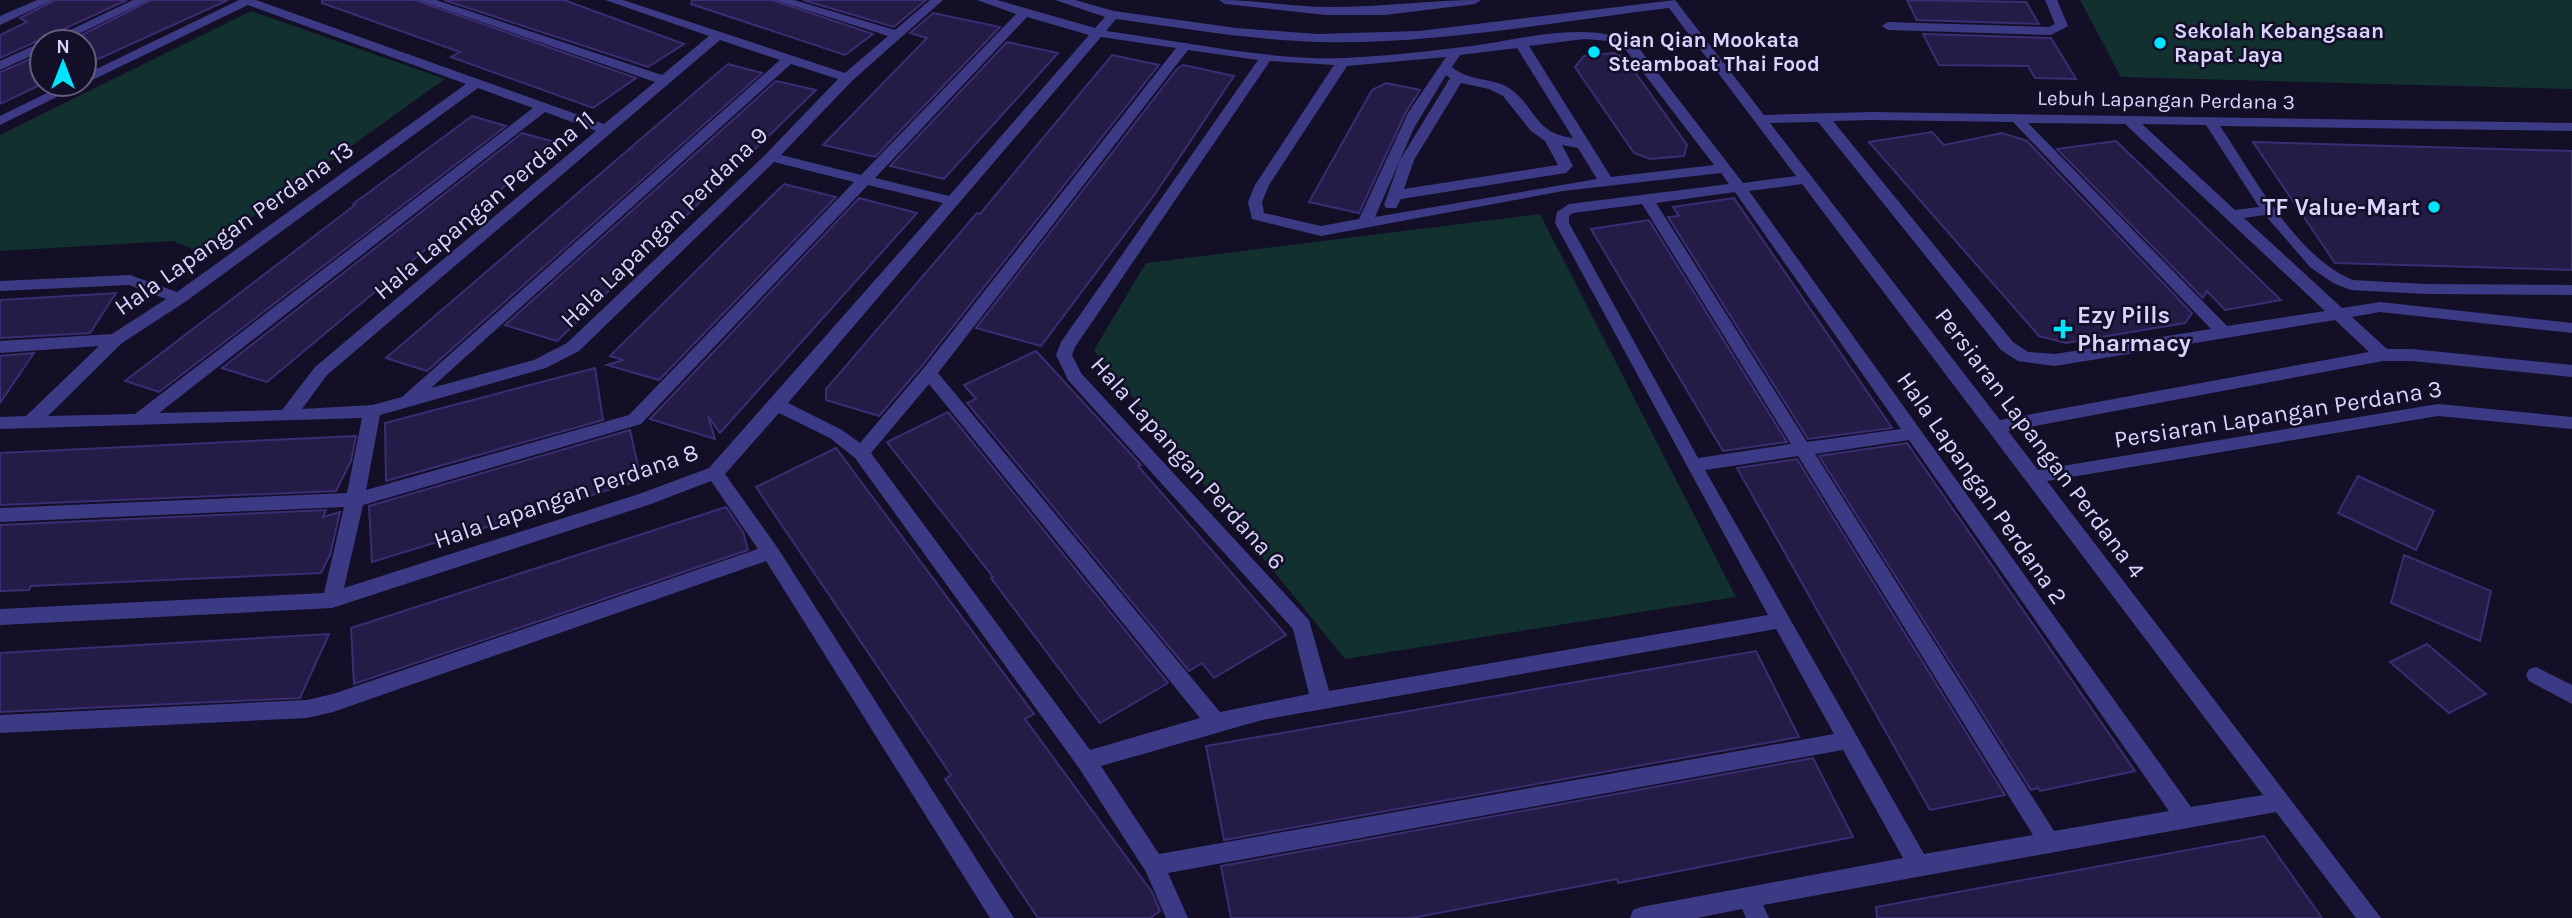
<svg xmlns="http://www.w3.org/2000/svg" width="2572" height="918" viewBox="0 0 2572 918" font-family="Karla,sans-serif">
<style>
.green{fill:#12302f}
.building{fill:#241b47;stroke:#3b2d73;stroke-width:2}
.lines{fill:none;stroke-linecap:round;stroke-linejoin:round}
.minor{fill:#3d3a85;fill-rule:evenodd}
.poi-dot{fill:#00e5ff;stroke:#130f26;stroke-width:2.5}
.labels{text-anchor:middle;stroke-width:5;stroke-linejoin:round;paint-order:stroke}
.far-poi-label{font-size:21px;font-weight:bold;fill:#d9d4ff;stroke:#130f26;text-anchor:start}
.far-street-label{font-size:21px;fill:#d9d4ff;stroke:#130f26}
.street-label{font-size:24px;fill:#d9d4ff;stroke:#130f26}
.poi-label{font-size:24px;font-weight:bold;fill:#d9d4ff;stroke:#130f26;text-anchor:end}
</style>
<rect width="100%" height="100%" fill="#130f26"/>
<!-- green -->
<g class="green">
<path d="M2080,0H2572V89L2121,77Z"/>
<path d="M251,11L445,79L202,253L173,241L0,251V135Z"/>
<path d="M1540,214L1736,597L1345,659L1094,350L1146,263Z"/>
</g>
<!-- building -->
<g class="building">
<path d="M55,0H127L0,58V35L27,22L20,18Z"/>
<path d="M151,0H228L94,61L84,56V42H68Z"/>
<path d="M322,0H415L636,78L593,108L451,57L460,52L322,3Z"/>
<path d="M444,0H564L684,44L648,67Z"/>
<path d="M692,0H772L873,34L845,55L691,4Z"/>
<path d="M803,0H926L894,27Z"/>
<path d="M1907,0L2026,2L2039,24L1917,20Z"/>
<path d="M933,13L1000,27L875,157L823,145L927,38L910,33Z"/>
<path d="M1923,34L2051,38L2076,79L2035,78L2028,66L1939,65Z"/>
<path d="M1007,42L1058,53L944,179L890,166Z"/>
<path d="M1613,53L1625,58L1687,145L1684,156L1650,159L1634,153L1575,67L1584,56Z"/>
<path d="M42,54V84L0,104V72Z"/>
<path d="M1112,55L1159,65L921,367L879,416L826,400V389L977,213L980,214Z"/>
<path d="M728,64L762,73L427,371L386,358Z"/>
<path d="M1183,65L1234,76L1155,194L1041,346L976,328L1177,69Z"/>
<path d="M776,81L816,90L557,341L505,325Z"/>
<path d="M1386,83L1420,90L1406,112L1359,213L1309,202L1372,90Z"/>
<path d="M472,116L506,126L159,392L125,381L355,205L353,204Z"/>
<path d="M1932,132L1944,145L2002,133L2027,141L2192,313L2185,323L2066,343L2039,336L1869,142Z"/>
<path d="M522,133L559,143L443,235L267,382L222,368Z"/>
<path d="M2116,141L2281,300L2225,310L2207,291L2203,298L2057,149Z"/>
<path d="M2253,142L2572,151V270L2335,263Z"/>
<path d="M784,184L836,197L659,380L607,365L623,360L610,356Z"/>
<path d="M859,198L917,213L720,433L708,416L715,439L650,419Z"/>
<path d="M1734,198L1892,428L1808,439L1668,217L1679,216L1673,207Z"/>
<path d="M1649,220L1787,442L1723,451L1591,229Z"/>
<path d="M116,293L90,333L0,338V300Z"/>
<path d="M1036,351L1141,465L1138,466L1286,635L1214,678L1202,663L1189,671L967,403L976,399L964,385Z"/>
<path d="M34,353L0,403V356Z"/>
<path d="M595,368L603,420L386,481L385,423Z"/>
<path d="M948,412L1168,683L1100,723L991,578L993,577L887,442Z"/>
<path d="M630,430L641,480L372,562L369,506Z"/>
<path d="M356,436L351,461L336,491L0,505V453Z"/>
<path d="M1907,443L2135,771L2040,791L2038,788L2031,790L1819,456Z"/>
<path d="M836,448L1034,714L1025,719L1152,892L1160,911L1150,918H1038L945,779L951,775L756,487Z"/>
<path d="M1797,459L2005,795L1930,810L1737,468Z"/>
<path d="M2358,476L2434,511L2416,550L2338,513Z"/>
<path d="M726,507L743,532L748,550L354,684L351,628Z"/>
<path d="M326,510L323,517L340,512L330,555L321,573L31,586L29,590L0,591V525Z"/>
<path d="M2404,555L2491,591L2480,641L2391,603Z"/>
<path d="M329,634L300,698L0,712V653Z"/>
<path d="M2427,644L2486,694L2449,713L2390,662Z"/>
<path d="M1756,651L1799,737L1224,840L1206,746Z"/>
<path d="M1813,758L1853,837L1618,883L1617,879L1412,918H1231L1221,866Z"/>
<path d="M2264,836L2322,918H1877L1876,907Z"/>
</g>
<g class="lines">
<!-- minor -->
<g class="minor">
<path d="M37,0H53L0,25V16Z"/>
<path d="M133,0H149L62,42H45Z"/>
<path d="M239,0H256L604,124L655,82L418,0H436L662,75L709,36L605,0H623L845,73L888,36L775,0H794L895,30L930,0H943L852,81L781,155L861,175L1016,14L977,0H997L1095,28L1105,17L1055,0H1075L1114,11L1236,28L1318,34L1419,31L1675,0L1764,115L1872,112L2572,123V131L2220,126C2253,175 2296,257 2353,280L2425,284L2572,285V295L2425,294L2351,290L2333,283L2310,267L2265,215L2244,218L2342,308L2380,302L2572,323V333L2380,312L2352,317L2387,349H2412L2572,365V377L2412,361H2383L2008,431L2038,470L2438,404L2572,417V429L2438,416L2047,481L2381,918H2356L2276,812L1763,905L1769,918H1746L1742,909L1697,918H1630L1633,910L1641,907L1903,858L1843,750L1168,873L1188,918H1166L1146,872L1079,768L855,458L830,438L779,413L725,474L777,547L1014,918H990L766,561L333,712L307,718L0,733V715L307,700L333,694L758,549L711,481L651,504L332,608L0,625V609L324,593L344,507L0,522V508L347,493L362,418L0,429V417L26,416L99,346L0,353V341L112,334L166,299L129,285L0,291V281L130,275L177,292L466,84L248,5L84,84V75ZM1669,8L1796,176L1743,183L1635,43C1585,20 1525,39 1472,46C1430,51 1387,56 1345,58C1270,61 1182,41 1106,31L1116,19C1183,28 1250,40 1318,42C1435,45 1553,22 1669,8ZM1027,17L1089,35L949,196L875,178ZM1101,37L1176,48L923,369L860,443L842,430L788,403ZM1584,39L1608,41L1625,49L1714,165L1611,177L1529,46ZM720,40L780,60L402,397L372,405L302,409L327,375ZM1517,48L1573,138C1533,133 1537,107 1509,88C1491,77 1469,82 1452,67L1460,55ZM1188,50L1258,60L1061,342L1056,355L1068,380L1293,629L1309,694L1220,712L938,373ZM1446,57L1408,113L1359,219L1321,226L1264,213L1262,202L1269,185L1347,66ZM1270,61L1334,65L1255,185L1248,202L1252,219L1321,236L1563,191L1721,173L1729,184L1569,204L1557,212L1555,223L1768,615L1329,691L1309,620L1081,373L1072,355L1075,347ZM791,64L838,79L766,154L567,343L534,360L431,388ZM1446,75L1450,78L1400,160L1384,205L1386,208H1396L1401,199L1566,173L1573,166L1562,145L1578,148L1597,179L1375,217L1414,128ZM1461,83L1489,89L1503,96L1531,131L1545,141L1558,165L1404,189L1414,160ZM478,88L533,108L135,414L48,416L122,343L185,302ZM545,112L596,131L315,367L282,410L159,413ZM1872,120L2013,122L2211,329L2055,354L2028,352L2013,342L1833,121ZM1818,122L2001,350L2018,361L2055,366L2335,320L2369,352L2000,420L1770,123ZM2028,123L2125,124L2325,311L2227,326ZM2142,124L2206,125L2259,207L2235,210ZM774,162L854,182L629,415L366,490L380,415L546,368L579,351ZM1802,184L2263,795L2191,807L1749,191ZM868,185L943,203L709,468L639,494L344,588L363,505L641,424ZM1735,192L1901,429L1807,442L1656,203ZM1642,204L1791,444L1698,458L1569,223V216L1573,213ZM929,384L1200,718L1090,750L871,453ZM1909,440L2169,811L2054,831L1815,454ZM1798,456L2033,835L1924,854L1705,470ZM1776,629L1834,734L1159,854L1101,766L1262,720Z"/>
<path d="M1219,0C1257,0 1294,7 1331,7C1382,7 1431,0 1481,0L1475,4L1385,15H1326L1225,4Z"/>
<path d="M2045,0H2057L2068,26L2051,35L1888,30L1882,26L1888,22L2049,27L2055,24Z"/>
<path d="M42,42V51L0,70V61Z"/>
<path d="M65,84H83L0,125V116Z"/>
<path d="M2536,667L2572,685V704L2529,681L2526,675L2529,669Z"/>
</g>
</g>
<!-- markers -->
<g class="poi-dot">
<circle cx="2160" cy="43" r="7"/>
<circle cx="1594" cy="52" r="7"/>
<circle cx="2434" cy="207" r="7"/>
<path d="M2059.5 318.5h7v7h7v7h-7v7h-7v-7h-7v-7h7z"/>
</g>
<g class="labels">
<!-- far-poi labels -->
<g class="far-poi-label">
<text x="2174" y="38">Sekolah Kebangsaan<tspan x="2174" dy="24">Rapat Jaya</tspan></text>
<text x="1608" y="47">Qian Qian Mookata<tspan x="1608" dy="24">Steamboat Thai Food</tspan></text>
</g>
<!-- far-street labels -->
<g class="far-street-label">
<text transform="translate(2166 100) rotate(1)" y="7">Lebuh Lapangan Perdana 3</text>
</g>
<!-- street labels -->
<g class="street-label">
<text transform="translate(484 205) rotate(-40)" y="8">Hala Lapangan Perdana 11</text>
<text transform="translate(664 227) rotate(-44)" y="8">Hala Lapangan Perdana 9</text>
<text transform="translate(234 228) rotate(-35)" y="8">Hala Lapangan Perdana 13</text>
<text transform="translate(2278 414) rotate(-9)" y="8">Persiaran Lapangan Perdana 3</text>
<text transform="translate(2040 443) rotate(53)" y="8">Persiaran Lapangan Perdana 4</text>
<text transform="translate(1188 463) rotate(48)" y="8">Hala Lapangan Perdana 6</text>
<text transform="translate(1982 488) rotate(55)" y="8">Hala Lapangan Perdana 2</text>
<text transform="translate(566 496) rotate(-19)" y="8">Hala Lapangan Perdana 8</text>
</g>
<!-- poi labels -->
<g class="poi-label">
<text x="2420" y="215">TF Value-Mart</text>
<text x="2077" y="323" text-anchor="start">Ezy Pills<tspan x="2077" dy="28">Pharmacy</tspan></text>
</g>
</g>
<!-- north arrow -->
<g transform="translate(63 63)"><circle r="33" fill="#130f26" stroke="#625e7d" stroke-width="2"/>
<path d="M0-5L12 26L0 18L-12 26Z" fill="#00e5ff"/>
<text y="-10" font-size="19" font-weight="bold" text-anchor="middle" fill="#d9d4ff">N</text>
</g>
</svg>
